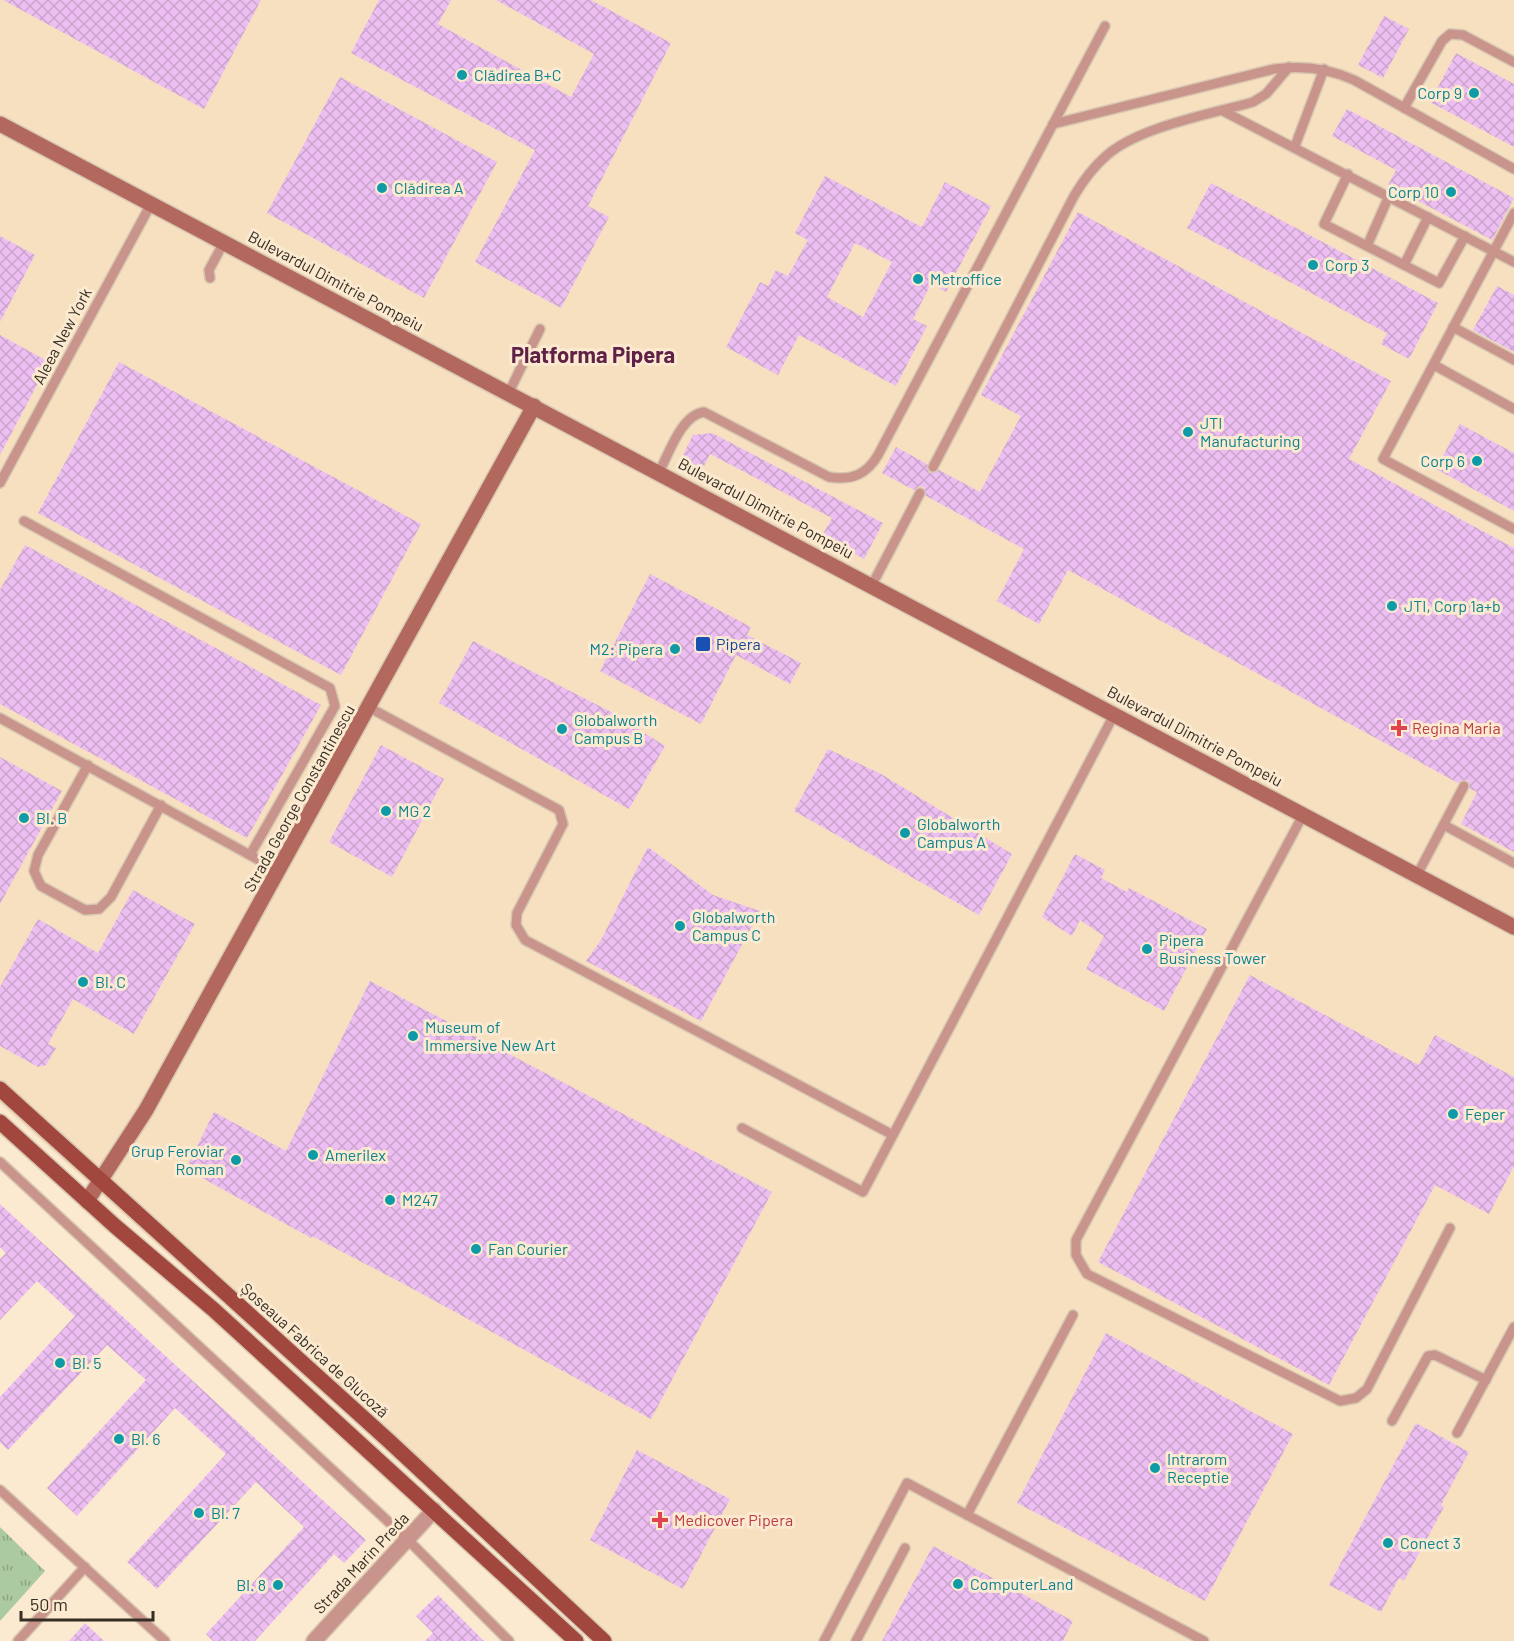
<svg xmlns="http://www.w3.org/2000/svg" width="1514" height="1641" viewBox="0 0 1514 1641" font-family="Barlow,sans-serif">
<style>
.built{fill:#f7e0c0}
.grass{fill:url(#grass-tufts)}
.building{fill:url(#building-cross-hatch);fill-rule:evenodd}
.lines{fill:none;stroke-linecap:round;stroke-linejoin:round}
.lane-casing{stroke:#d7c7b1;stroke-width:12}
.street-casing{stroke:#d7c7b1;stroke-width:18}
.secondary-casing{stroke:#d7c7b1;stroke-width:18}
.primary-casing{stroke:#d7c7b1;stroke-width:18}
.lane{stroke:#c9948c;stroke-width:9}
.street{stroke:#c9948c;stroke-width:15}
.secondary{stroke:#b3685e;stroke-width:15}
.primary{stroke:#a2473d;stroke-width:15}
.culture-dot{fill:#0f9aa8;stroke:#fbe9d0;stroke-width:2}
.transit-dot{fill:#1a4fb4;stroke:#fbe9d0;stroke-width:2}
.health-dot{fill:#e0444e;stroke:#fbe9d0;stroke-width:2}
.labels{text-anchor:middle;stroke-width:6;stroke-linejoin:round;paint-order:stroke}
.culture-label{font-size:16px;fill:#0d838f;stroke:#fbe9d0;text-anchor:start}
.street-label{font-size:16px;fill:#352e24;stroke:#fbe9d0}
.transit-label{font-size:16px;fill:#164399;stroke:#fbe9d0;text-anchor:start}
.health-label{font-size:16px;fill:#be3a42;stroke:#fbe9d0;text-anchor:start}
.district-label{font-size:22px;font-weight:bold;fill:#5f2246;stroke:#fbe9d0}
</style>
<defs>
<pattern id="grass-tufts" width="24" height="20" patternUnits="userSpaceOnUse" patternTransform="scale(1.5)"><rect width="24" height="20" fill="#accaa2"/><path d="M3 7l-1-3M5 7V3M7 7l1-3M15 17l-1-3M17 17v-4M19 17l1-3" fill="none" stroke="#8da484"/></pattern>
<pattern id="building-cross-hatch" width="8" height="8" patternUnits="userSpaceOnUse" patternTransform="scale(1.5)"><rect width="8" height="8" fill="#ecbef1"/><path d="M0 0l8 8M0 8l8-8" fill="none" stroke="#cba4ce"/></pattern>
</defs>
<rect width="100%" height="100%" fill="#fbe9d0"/>
<!-- built -->
<path class="built" d="M0,0H1514V1641H594L391,1454L0,1104Z"/>
<!-- grass -->
<path class="grass" d="M0,1527L45,1571L0,1621Z"/>
<!-- building -->
<g class="building">
<path d="M3,0H261L204,109Z"/>
<path d="M379,0H451L438,24L571,97L594,54L496,0H591L671,43L588,206L609,217L561,308L475,262L535,150L351,53Z"/>
<path d="M1384,16L1409,29L1383,78L1358,65Z"/>
<path d="M1456,53L1514,84V147L1430,102Z"/>
<path d="M340,77L497,162L424,298L267,213Z"/>
<path d="M1347,109L1514,198L1492,240L1388,185L1396,170L1332,136Z"/>
<path d="M825,176L922,227L945,182L991,206L946,292L931,284L913,319L927,326L896,386L799,335L778,375L726,347L760,282L768,286L776,270L788,276L808,240L795,233ZM855,243L892,262L863,317L827,297Z"/>
<path d="M1211,183L1438,303L1409,359L1381,344L1387,333L1187,228Z"/>
<path d="M1078,212L1391,381L1349,459L1514,548V852L1461,824L1477,792L1470,789L1468,780L1458,783L1068,570L1039,624L997,601L1024,549L926,496L924,487L919,486L914,490L882,473L896,447L927,464L929,473L939,470L980,492L1021,416L981,395Z"/>
<path d="M0,236L35,255L0,322Z"/>
<path d="M1497,286L1514,295V352L1473,330Z"/>
<path d="M0,335L49,362L0,455Z"/>
<path d="M119,362L421,524L341,675L38,513Z"/>
<path d="M1460,424L1514,453V511L1436,469Z"/>
<path d="M712,433L883,523L864,559L822,536L832,518L710,454L699,476L678,465L693,435Z"/>
<path d="M25,545L321,705L247,838L0,704V590Z"/>
<path d="M650,574L751,627L747,635L801,663L790,684L736,655L701,724L600,671Z"/>
<path d="M473,641L613,713L665,746L629,809L439,703Z"/>
<path d="M381,745L444,779L392,877L329,842Z"/>
<path d="M828,749L881,774L1012,854L979,915L794,811Z"/>
<path d="M0,757L62,791L0,904Z"/>
<path d="M648,847L713,895L760,911L701,1021L586,961L601,940Z"/>
<path d="M1075,854L1105,870L1101,878L1127,892L1129,888L1207,929L1164,1011L1086,969L1104,936L1080,920L1072,936L1042,917Z"/>
<path d="M133,890L195,924L134,1034L73,999L48,1044L56,1048L46,1065L38,1067L0,1046V987L38,919L98,953Z"/>
<path d="M1250,975L1419,1065L1435,1035L1514,1077V1166L1489,1214L1435,1185L1329,1385L1098,1262Z"/>
<path d="M370,981L772,1192L651,1419L402,1283L312,1236L311,1238L186,1169L214,1112L286,1151Z"/>
<path d="M0,1204L366,1540L344,1563L334,1554L255,1641H213L206,1634L304,1527L256,1482L157,1589L127,1562L226,1454L175,1408L77,1516L47,1488L146,1380L107,1345L8,1450L0,1442V1397L75,1316L37,1281L0,1320V1259L6,1253L0,1247Z"/>
<path d="M1106,1333L1293,1434L1205,1601L1017,1503Z"/>
<path d="M1416,1423L1469,1452L1441,1505L1444,1507L1404,1581L1399,1578L1381,1612L1329,1585Z"/>
<path d="M637,1450L730,1499L683,1589L590,1540Z"/>
<path d="M933,1546L1073,1621L1063,1641H882Z"/>
<path d="M438,1595L484,1641H425L433,1633L416,1616Z"/>
<path d="M85,1623L104,1641H69Z"/>
</g>
<g class="lines">
<!-- lane casing -->
<g class="lane-casing">
<g id="lane">
<path d="M1404,108L1442,41L1450,34L1463,35L1514,62"/>
<path d="M1223,111L1514,262"/>
<path d="M1053,124L1274,69C1303,65 1328,68 1354,80L1514,169"/>
<path d="M1295,146L1324,69"/>
<path d="M1348,174L1324,224L1439,283L1465,236"/>
<path d="M1514,213L1383,459L1514,529"/>
<path d="M1367,246L1389,196"/>
<path d="M1404,265L1428,217"/>
<path d="M210,278L209,270L224,242"/>
<path d="M1453,327L1514,360"/>
<path d="M1434,365L1514,409"/>
<path d="M509,392L540,329"/>
<path d="M933,467L1074,196C1083,181 1093,167 1106,156C1138,127 1211,114 1253,102L1266,94L1289,67"/>
<path d="M659,472C669,454 681,415 704,412L829,477C852,481 867,474 878,455L1105,26"/>
<path d="M0,483L151,204"/>
<path d="M24,521L330,688L335,706L250,855"/>
<path d="M872,585L920,493"/>
<path d="M370,708L559,810L563,824L517,913L516,925L525,940L893,1135"/>
<path d="M0,718L279,871"/>
<path d="M88,765L38,855L34,871L41,886L85,910L99,909L111,897L161,805"/>
<path d="M1303,815L1076,1240V1255L1087,1274L1340,1401L1356,1398L1367,1389L1450,1228"/>
<path d="M1444,825L1514,863"/>
<path d="M1417,875L1464,786"/>
<path d="M742,1128L863,1192L1115,713"/>
<path d="M0,1162L407,1539L509,1641"/>
<path d="M1392,1421L1428,1356L1435,1355L1486,1380"/>
<path d="M1457,1433L1514,1327"/>
<path d="M0,1490L165,1641"/>
<path d="M967,1515L1073,1315"/>
<path d="M18,1641L85,1567"/>
<path d="M824,1641L907,1483L1204,1641"/>
<path d="M856,1641L905,1548"/>
</g>
</g>
<!-- street casing -->
<g class="street-casing">
<path id="street" d="M314,1641L434,1510"/>
</g>
<!-- secondary casing -->
<g class="secondary-casing">
<g id="secondary">
<path d="M0,124L1514,927"/>
<path d="M87,1201L146,1110L534,406"/>
</g>
</g>
<!-- primary casing -->
<g class="primary-casing">
<g id="primary">
<path d="M0,1089L389,1441L604,1641"/>
<path d="M0,1122L115,1226L214,1310L576,1641"/>
</g>
</g>
<!-- lane -->
<use href="#lane" class="lane"/>
<!-- street -->
<use href="#street" class="street"/>
<!-- secondary -->
<use href="#secondary" class="secondary"/>
<!-- primary -->
<use href="#primary" class="primary"/>
</g>
<!-- markers -->
<g class="culture-dot">
<circle cx="462" cy="75" r="6"/>
<circle cx="1474" cy="93" r="6"/>
<circle cx="382" cy="188" r="6"/>
<circle cx="1451" cy="192" r="6"/>
<circle cx="1313" cy="265" r="6"/>
<circle cx="918" cy="279" r="6"/>
<circle cx="1188" cy="432" r="6"/>
<circle cx="1477" cy="461" r="6"/>
<circle cx="1392" cy="606" r="6"/>
<circle cx="675" cy="649" r="6"/>
<circle cx="562" cy="729" r="6"/>
<circle cx="386" cy="811" r="6"/>
<circle cx="24" cy="818" r="6"/>
<circle cx="905" cy="833" r="6"/>
<circle cx="680" cy="926" r="6"/>
<circle cx="1147" cy="949" r="6"/>
<circle cx="83" cy="982" r="6"/>
<circle cx="413" cy="1036" r="6"/>
<circle cx="1453" cy="1114" r="6"/>
<circle cx="313" cy="1155" r="6"/>
<circle cx="236" cy="1160" r="6"/>
<circle cx="390" cy="1200" r="6"/>
<circle cx="476" cy="1249" r="6"/>
<circle cx="60" cy="1363" r="6"/>
<circle cx="119" cy="1439" r="6"/>
<circle cx="1155" cy="1468" r="6"/>
<circle cx="199" cy="1513" r="6"/>
<circle cx="1388" cy="1543" r="6"/>
<circle cx="958" cy="1584" r="6"/>
<circle cx="278" cy="1585" r="6"/>
</g>
<rect class="transit-dot" x="695" y="636" width="16" height="16" rx="3"/>
<g class="health-dot">
<path d="M1396 719h6v6h6v6h-6v6h-6v-6h-6v-6h6z"/>
<path d="M657 1511h6v6h6v6h-6v6h-6v-6h-6v-6h6z"/>
</g>
<g class="labels">
<!-- culture labels -->
<g class="culture-label">
<text x="474" y="81">Clădirea B+C</text>
<text x="1462" y="99" text-anchor="end">Corp 9</text>
<text x="394" y="194">Clădirea A</text>
<text x="1439" y="198" text-anchor="end">Corp 10</text>
<text x="1325" y="271">Corp 3</text>
<text x="930" y="285">Metroffice</text>
<text x="1200" y="429">JTI<tspan x="1200" dy="18">Manufacturing</tspan></text>
<text x="1465" y="467" text-anchor="end">Corp 6</text>
<text x="1404" y="612">JTI, Corp 1a+b</text>
<text x="663" y="655" text-anchor="end">M2: Pipera</text>
<text x="574" y="726">Globalworth<tspan x="574" dy="18">Campus B</tspan></text>
<text x="398" y="817">MG 2</text>
<text x="36" y="824">Bl. B</text>
<text x="917" y="830">Globalworth<tspan x="917" dy="18">Campus A</tspan></text>
<text x="692" y="923">Globalworth<tspan x="692" dy="18">Campus C</tspan></text>
<text x="1159" y="946">Pipera<tspan x="1159" dy="18">Business Tower</tspan></text>
<text x="95" y="988">Bl. C</text>
<text x="425" y="1033">Museum of<tspan x="425" dy="18">Immersive New Art</tspan></text>
<text x="1465" y="1120">Feper</text>
<text x="224" y="1157" text-anchor="end">Grup Feroviar<tspan x="224" dy="18">Roman</tspan></text>
<text x="325" y="1161">Amerilex</text>
<text x="402" y="1206">M247</text>
<text x="488" y="1255">Fan Courier</text>
<text x="72" y="1369">Bl. 5</text>
<text x="131" y="1445">Bl. 6</text>
<text x="1167" y="1465">Intrarom<tspan x="1167" dy="18">Receptie</tspan></text>
<text x="211" y="1519">Bl. 7</text>
<text x="1400" y="1549">Conect 3</text>
<text x="970" y="1590">ComputerLand</text>
<text x="266" y="1591" text-anchor="end">Bl. 8</text>
</g>
<!-- street labels -->
<g class="street-label">
<text transform="translate(336 281) rotate(28)" y="6">Bulevardul Dimitrie Pompeiu</text>
<text transform="translate(62 336) rotate(-62)" y="6">Aleea New York</text>
<text transform="translate(766 508) rotate(28)" y="6">Bulevardul Dimitrie Pompeiu</text>
<text transform="translate(1195 736) rotate(28)" y="6">Bulevardul Dimitrie Pompeiu</text>
<text transform="translate(299 798) rotate(-61)" y="6">Strada George Constantinescu</text>
<text transform="translate(315 1350) rotate(42)" y="6">Șoseaua Fabrica de Glucoză</text>
<text transform="translate(361 1563) rotate(-47)" y="6">Strada Marin Preda</text>
</g>
<!-- transit labels -->
<g class="transit-label">
<text x="716" y="650">Pipera</text>
</g>
<!-- health labels -->
<g class="health-label">
<text x="1412" y="734">Regina Maria</text>
<text x="674" y="1526">Medicover Pipera</text>
</g>
<!-- district labels -->
<g class="district-label">
<text x="593" y="363">Platforma Pipera</text>
</g>
</g>
<!-- scale -->
<path d="M21 1611v9h132v-9" fill="none" stroke="#352e24" stroke-width="3"/>
<text x="30" y="1611" font-size="18" fill="#352e24" stroke="#fbe9d0" stroke-width="4.5" paint-order="stroke">50 m</text>
</svg>
